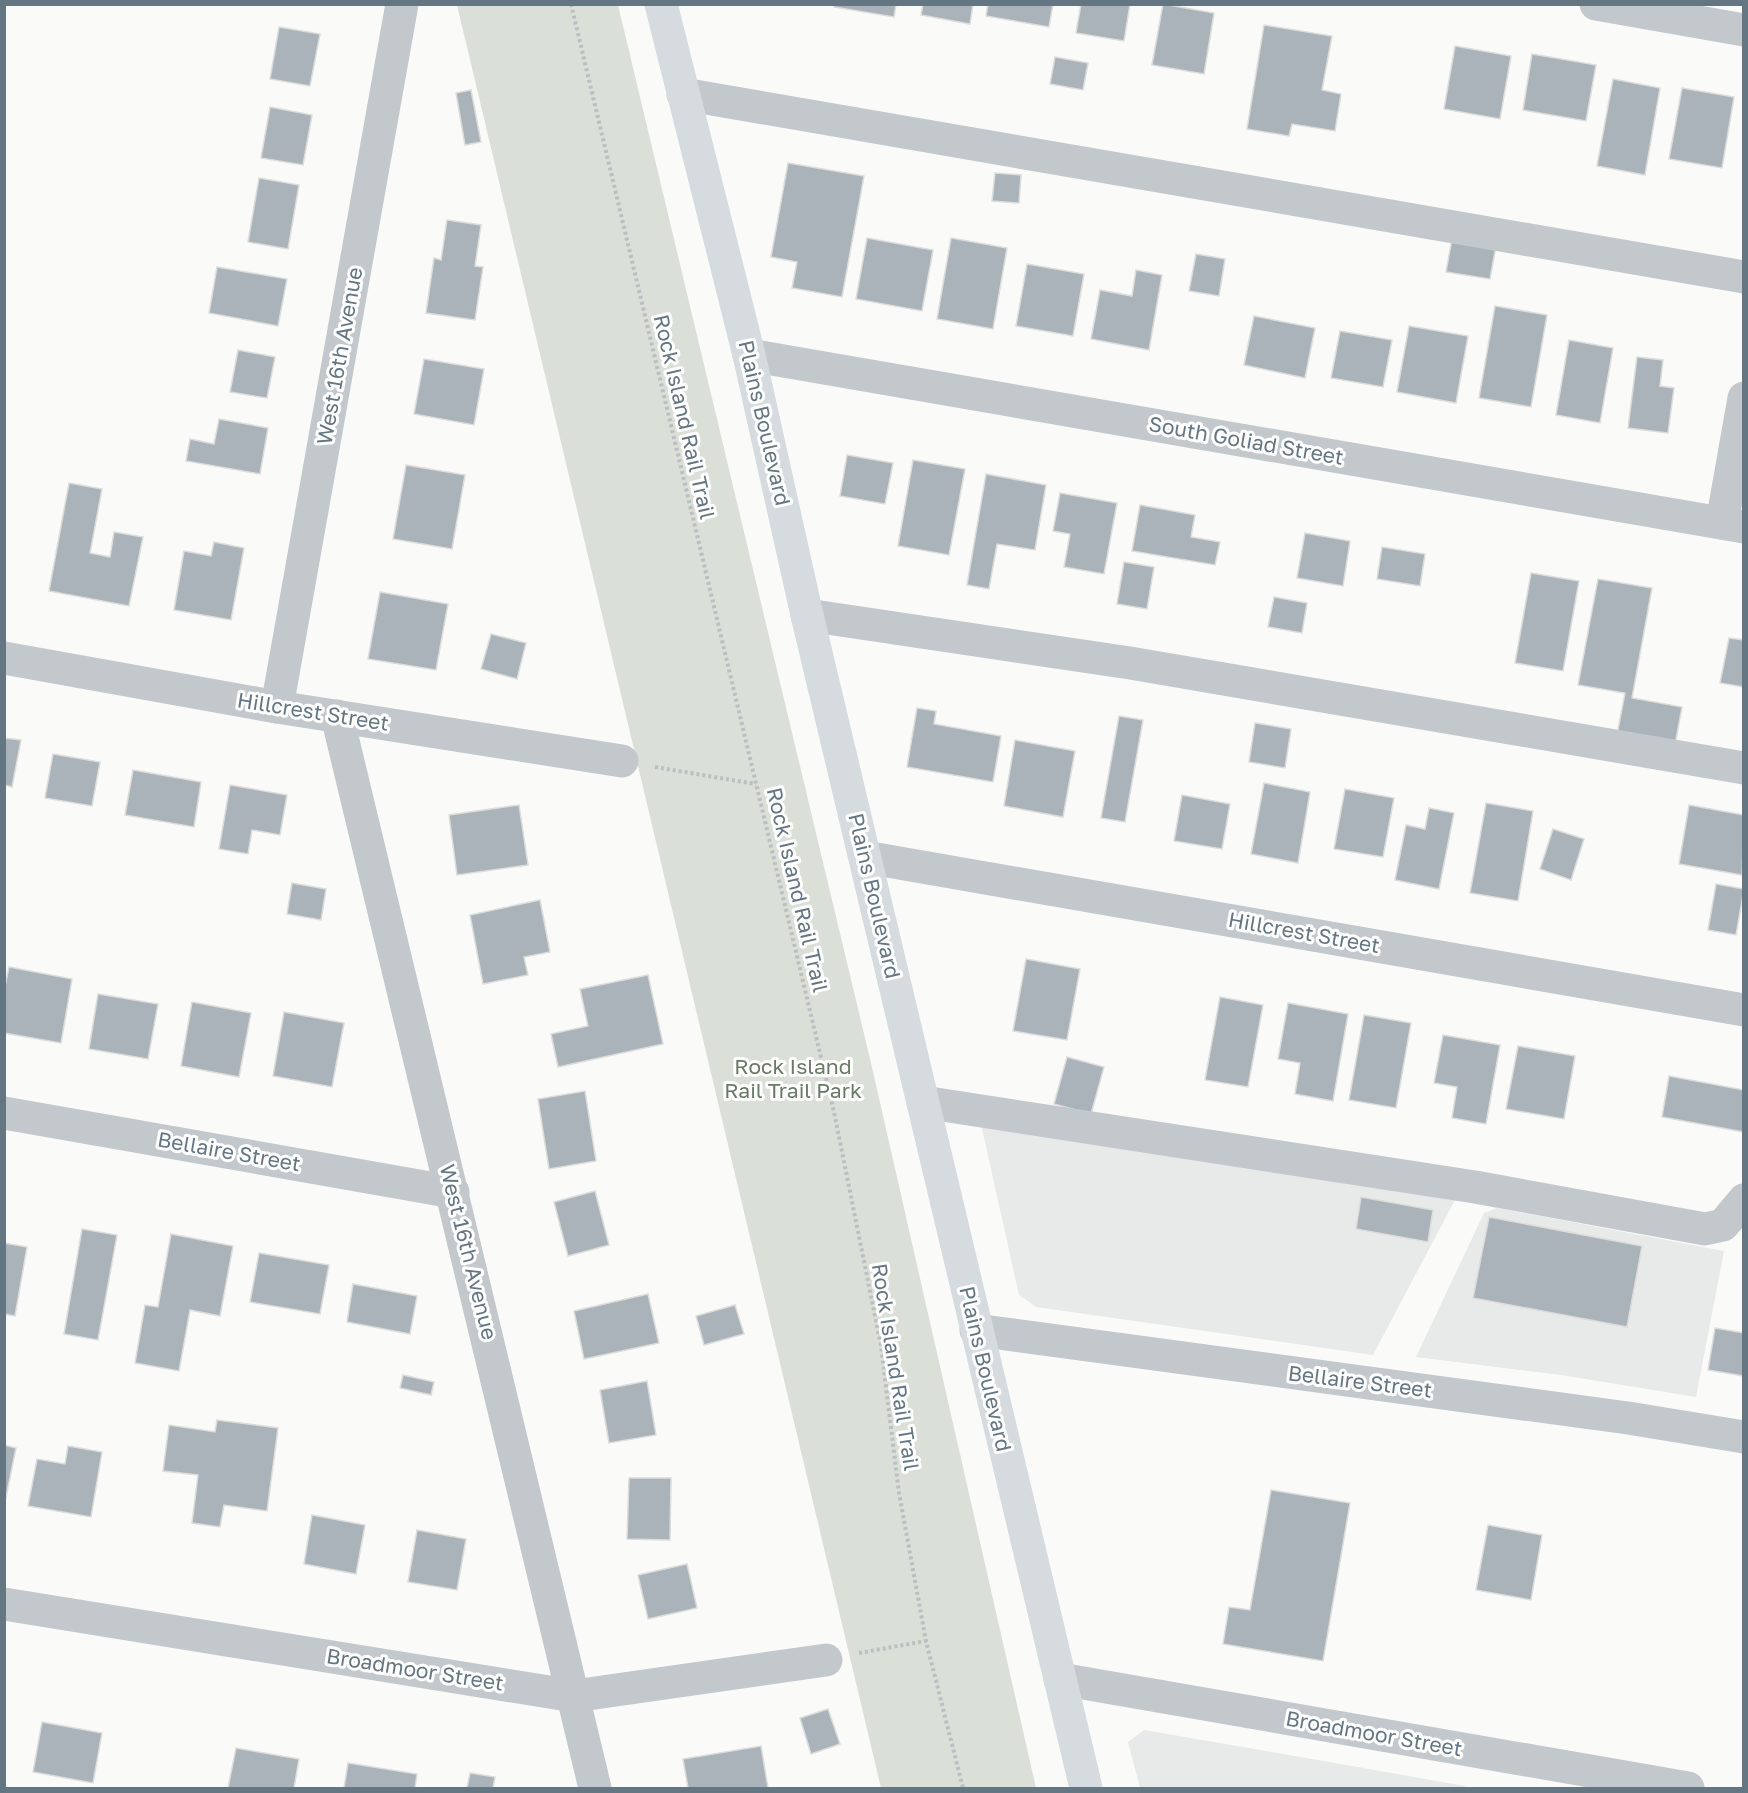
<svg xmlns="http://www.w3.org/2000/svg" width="1748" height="1793" viewBox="0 0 1748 1793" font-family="'Golos Text',sans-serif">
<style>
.built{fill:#e8e9e9}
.green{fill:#dadfd7}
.building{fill:#aab3b9;stroke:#dcdcda;stroke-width:1.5}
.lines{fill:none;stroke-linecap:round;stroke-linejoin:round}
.path{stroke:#bbbfc2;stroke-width:4;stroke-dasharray:3 3;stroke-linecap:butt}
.minor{stroke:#c3c8cc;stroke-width:33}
.major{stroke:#d6dbdf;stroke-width:33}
.labels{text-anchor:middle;stroke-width:6;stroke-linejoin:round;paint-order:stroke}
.street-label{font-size:21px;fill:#657683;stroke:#fff}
.park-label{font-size:21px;fill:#687a64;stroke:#fff}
</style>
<rect width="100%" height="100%" fill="#fafaf8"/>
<!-- built -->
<g class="built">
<path d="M981,1124L1456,1198L1373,1355L1036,1307L1019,1295Z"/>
<path d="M1497,1208L1724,1251L1696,1397L1561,1375L1416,1357L1484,1213Z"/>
<path d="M1144,1730L1318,1760L1465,1786V1788H1140L1128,1742Z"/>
</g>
<!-- green -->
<path class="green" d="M457,5H618L871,1063L1036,1788H881Z"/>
<!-- building -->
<g class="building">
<path d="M835,4H896L894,17L834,7Z"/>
<path d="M923,4H973L970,24L921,15Z"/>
<path d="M988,4H1053L1049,27L986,16Z"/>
<path d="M1081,4H1130L1124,41L1076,33Z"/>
<path d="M1163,4L1214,13L1204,74L1152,65Z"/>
<path d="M1264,25L1332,36L1322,90L1341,94L1335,131L1292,124L1289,136L1247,129Z"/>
<path d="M279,27L320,34L310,86L270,79Z"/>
<path d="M1455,46L1511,56L1500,119L1444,109Z"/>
<path d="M1532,54L1596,65L1586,121L1523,110Z"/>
<path d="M1055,57L1088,63L1083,90L1050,84Z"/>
<path d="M1613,79L1660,88L1645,175L1597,166Z"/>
<path d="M1682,88L1734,97L1722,168L1669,159Z"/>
<path d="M471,90L481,142L465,145L456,93Z"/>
<path d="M270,107L312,115L303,165L261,158Z"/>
<path d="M788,163L864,176L842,297L792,288L797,262L771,257Z"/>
<path d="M995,173L1021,175L1019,203L992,201Z"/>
<path d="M259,178L299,185L288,249L248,242Z"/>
<path d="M447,220L481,225L475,266L483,267L475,320L426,313L434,258L441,260Z"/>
<path d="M867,238L933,250L922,311L856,299Z"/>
<path d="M951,238L1007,248L993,329L937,319Z"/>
<path d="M1452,239L1496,246L1490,279L1446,272Z"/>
<path d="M1196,254L1225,259L1219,296L1189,291Z"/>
<path d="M1027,264L1084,274L1073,336L1016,326Z"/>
<path d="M217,267L287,279L278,326L209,313Z"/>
<path d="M1136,270L1162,275L1149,350L1091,339L1100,290L1132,296Z"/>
<path d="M1495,306L1547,315L1531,407L1479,398Z"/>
<path d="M1254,316L1315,328L1305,378L1244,365Z"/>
<path d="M1409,326L1468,336L1456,403L1397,392Z"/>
<path d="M1340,331L1392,340L1383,387L1331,378Z"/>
<path d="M1569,340L1613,348L1600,423L1556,415Z"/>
<path d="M238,350L275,357L267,398L230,392Z"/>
<path d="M1637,357L1663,360L1660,386L1674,388L1668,433L1628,428Z"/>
<path d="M424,359L484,369L474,425L414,414Z"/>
<path d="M219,419L268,428L260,474L186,461L190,439L214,444Z"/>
<path d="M847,455L893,463L885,504L840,496Z"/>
<path d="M913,460L965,469L949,555L898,546Z"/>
<path d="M406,465L465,475L452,549L393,539Z"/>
<path d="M986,474L1046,485L1035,550L997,544L989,589L967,585Z"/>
<path d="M69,483L102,489L90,553L110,557L114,532L143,537L129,606L49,591Z"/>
<path d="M1060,493L1117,503L1104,574L1064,567L1070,534L1053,531Z"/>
<path d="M1140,505L1195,515L1191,537L1220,542L1215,565L1132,551Z"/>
<path d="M1305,533L1350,541L1343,586L1297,578Z"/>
<path d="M214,542L244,548L231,620L174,610L184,551L211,556Z"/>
<path d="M1382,547L1425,554L1420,586L1377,579Z"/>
<path d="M1124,562L1154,567L1147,609L1117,604Z"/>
<path d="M1531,573L1579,581L1563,671L1515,663Z"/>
<path d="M1598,579L1652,588L1632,698L1682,707L1675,745L1617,735L1625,693L1578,685Z"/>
<path d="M380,592L448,604L436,670L368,659Z"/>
<path d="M1274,597L1307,603L1302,633L1268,627Z"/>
<path d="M491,634L526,643L517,679L481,669Z"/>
<path d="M1729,638L1744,640V687L1720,683Z"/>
<path d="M917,708L936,711L934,724L1001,736L993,782L907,767Z"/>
<path d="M1119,716L1143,720L1125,822L1101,818Z"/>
<path d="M1255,723L1291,729L1285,768L1249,762Z"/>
<path d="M4,738L21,740L12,787L4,785Z"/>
<path d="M1015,740L1075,751L1063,817L1004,806Z"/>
<path d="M53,754L100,762L92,806L45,798Z"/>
<path d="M133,770L201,782L194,827L125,815Z"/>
<path d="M1264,783L1310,792L1298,863L1251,854Z"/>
<path d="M230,785L287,795L280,835L252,830L248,854L219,849Z"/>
<path d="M1345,789L1394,798L1383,857L1334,849Z"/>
<path d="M1182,795L1230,804L1222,849L1174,841Z"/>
<path d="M1486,803L1533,811L1518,901L1470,893Z"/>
<path d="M519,805L528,865L457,875L449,815Z"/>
<path d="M1689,805L1744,815L1742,875L1679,864Z"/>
<path d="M1429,808L1454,813L1439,889L1395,880L1406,825L1425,829Z"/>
<path d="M1553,829L1584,839L1571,880L1540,869Z"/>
<path d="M292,883L326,889L321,920L287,914Z"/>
<path d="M1716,884L1744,889L1736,935L1708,930Z"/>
<path d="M540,900L550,952L524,957L528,975L483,984L470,915Z"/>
<path d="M1026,959L1080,969L1067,1040L1013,1031Z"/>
<path d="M9,967L72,979L61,1043L4,1033V991Z"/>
<path d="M648,975L663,1044L558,1067L551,1034L588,1026L580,989Z"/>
<path d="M98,994L158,1004L148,1059L89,1049Z"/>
<path d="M1220,997L1263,1005L1248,1087L1205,1080Z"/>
<path d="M192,1002L251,1013L239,1077L181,1066Z"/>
<path d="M1288,1003L1348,1014L1333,1101L1295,1094L1300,1063L1278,1059Z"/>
<path d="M284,1012L344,1023L332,1087L273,1076Z"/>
<path d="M1364,1015L1411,1023L1396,1108L1349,1100Z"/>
<path d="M1443,1035L1500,1045L1486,1124L1452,1118L1457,1087L1434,1083Z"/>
<path d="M1518,1046L1575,1056L1564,1119L1506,1109Z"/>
<path d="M1067,1057L1104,1067L1091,1114L1054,1104Z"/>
<path d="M1669,1076L1744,1090V1132L1662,1117Z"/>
<path d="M585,1091L596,1161L549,1169L538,1099Z"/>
<path d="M595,1191L609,1245L568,1256L554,1202Z"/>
<path d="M1361,1197L1433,1210L1428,1242L1356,1229Z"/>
<path d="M1489,1217L1642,1246L1627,1327L1473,1298Z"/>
<path d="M82,1229L117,1235L98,1340L64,1334Z"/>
<path d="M171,1234L233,1246L220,1316L190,1310L179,1371L135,1363L145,1305L158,1307Z"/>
<path d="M4,1243L27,1247L15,1316L4,1314Z"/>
<path d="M259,1253L329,1265L320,1314L250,1302Z"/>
<path d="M353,1284L417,1296L410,1334L347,1322Z"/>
<path d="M648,1294L659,1343L584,1359L574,1311Z"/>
<path d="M735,1305L744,1334L704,1345L696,1316Z"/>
<path d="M1715,1328L1744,1333V1376L1708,1370Z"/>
<path d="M403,1375L434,1382L431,1395L400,1388Z"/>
<path d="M647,1381L656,1435L609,1443L600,1390Z"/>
<path d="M217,1420L278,1428L267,1511L224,1505L220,1527L192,1523L198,1475L163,1471L169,1425L215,1432Z"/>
<path d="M4,1445L16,1448L4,1507Z"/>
<path d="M68,1446L102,1452L91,1517L28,1506L37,1459L65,1464Z"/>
<path d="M629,1478H671L670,1540L627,1539Z"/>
<path d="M1271,1490L1350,1503L1323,1661L1223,1644L1229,1607L1250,1610Z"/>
<path d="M312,1515L365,1525L356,1574L304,1564Z"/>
<path d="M1488,1525L1542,1535L1531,1600L1476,1590Z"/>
<path d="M417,1530L466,1539L457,1590L408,1582Z"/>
<path d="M687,1564L697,1608L648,1619L638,1575Z"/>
<path d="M828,1709L840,1744L811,1754L800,1718Z"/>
<path d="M42,1722L102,1733L93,1783L33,1772Z"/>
<path d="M761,1746L768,1788H688L683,1759Z"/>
<path d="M236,1748L299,1759L294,1788H228Z"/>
<path d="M348,1763L417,1774L415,1788H344Z"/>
<path d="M470,1773L495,1777L493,1788H467Z"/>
</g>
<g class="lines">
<!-- path -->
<g class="path">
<path d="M571,4L834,1112L881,1346L899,1493L926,1641L963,1788"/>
<path d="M655,767L756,784"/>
<path d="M859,1653L926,1641"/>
</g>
<!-- minor -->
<g class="minor">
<path d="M1596,4L1744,30"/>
<path d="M683,94L1744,277"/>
<path d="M749,355L1744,527"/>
<path d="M1722,523L1744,398"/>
<path d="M807,615L1130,663L1744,768"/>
<path d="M4,658L277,707L622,761"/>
<path d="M277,707L402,4"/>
<path d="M337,716L595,1788"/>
<path d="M865,857L1744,1010"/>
<path d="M923,1102L1475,1187L1705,1229L1723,1225L1744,1200"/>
<path d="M4,1113L453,1192"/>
<path d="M976,1330L1628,1418L1744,1437"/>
<path d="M4,1604L574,1696L826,1660"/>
<path d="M1060,1679L1688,1788"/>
</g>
<!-- major -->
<path class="major" d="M661,4L749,355L807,615L1086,1788"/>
</g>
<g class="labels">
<!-- street labels -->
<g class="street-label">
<text transform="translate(340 356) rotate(-80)" y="7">West 16th Avenue</text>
<text transform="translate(684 417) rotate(77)" y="7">Rock Island Rail Trail</text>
<text transform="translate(764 423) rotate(77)" y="7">Plains Boulevard</text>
<text transform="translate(1246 441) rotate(10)" y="7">South Goliad Street</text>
<text transform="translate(313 712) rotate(9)" y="7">Hillcrest Street</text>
<text transform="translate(797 890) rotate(77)" y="7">Rock Island Rail Trail</text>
<text transform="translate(874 896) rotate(77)" y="7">Plains Boulevard</text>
<text transform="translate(1304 933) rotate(10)" y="7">Hillcrest Street</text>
<text transform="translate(229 1152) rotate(10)" y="7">Bellaire Street</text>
<text transform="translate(468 1252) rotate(76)" y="7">West 16th Avenue</text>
<text transform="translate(895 1367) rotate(81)" y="7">Rock Island Rail Trail</text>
<text transform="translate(985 1369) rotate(77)" y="7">Plains Boulevard</text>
<text transform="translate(1360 1382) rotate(7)" y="7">Bellaire Street</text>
<text transform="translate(415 1670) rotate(9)" y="7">Broadmoor Street</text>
<text transform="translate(1374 1734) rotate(10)" y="7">Broadmoor Street</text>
</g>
<!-- park labels -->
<g class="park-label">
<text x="793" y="1074">Rock Island<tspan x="793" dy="24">Rail Trail Park</tspan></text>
</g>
</g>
<!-- border -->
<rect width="1748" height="1793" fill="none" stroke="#657683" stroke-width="12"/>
</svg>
